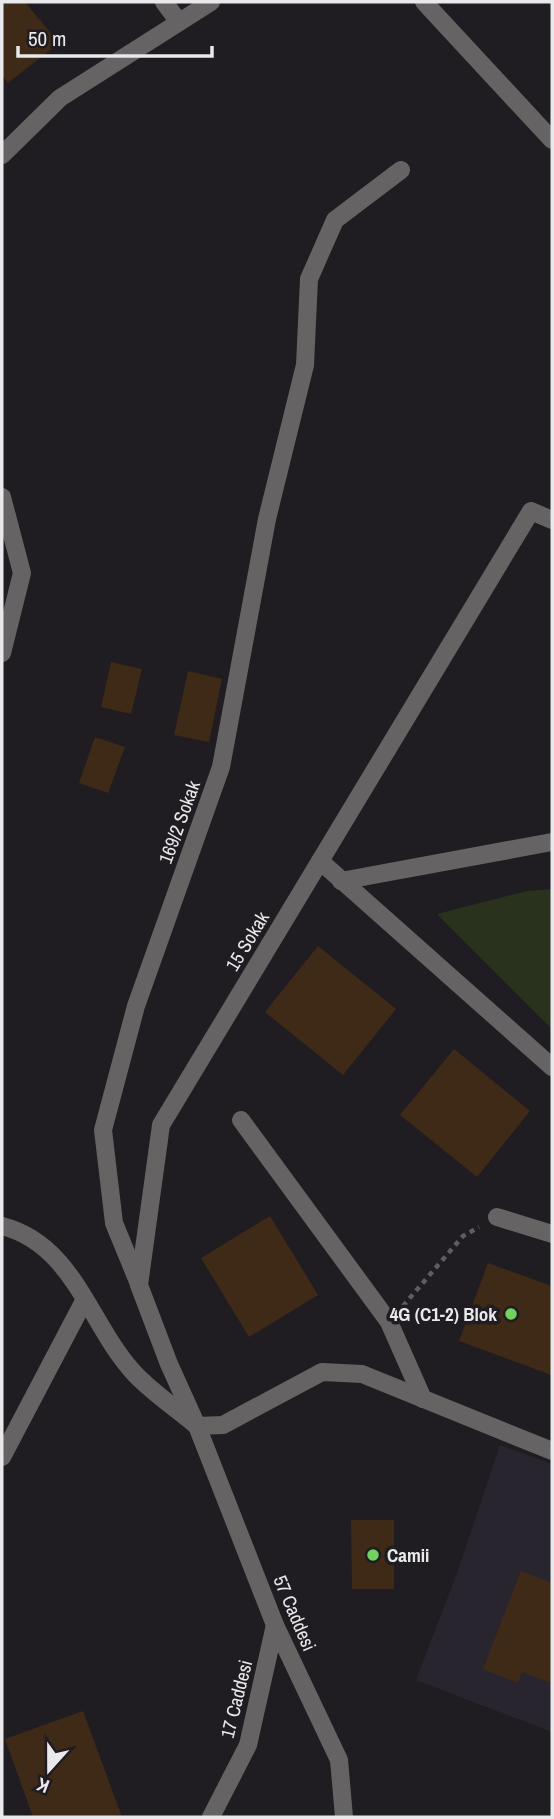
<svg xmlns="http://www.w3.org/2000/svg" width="554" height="1819" viewBox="0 0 554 1819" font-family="'Archivo Narrow',sans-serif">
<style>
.built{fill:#29252e}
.green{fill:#29321c}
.building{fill:#3e2a17}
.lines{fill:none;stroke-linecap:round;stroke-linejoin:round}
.path{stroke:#5f5d61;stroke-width:4.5;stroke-dasharray:5 5;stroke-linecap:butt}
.minor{stroke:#666364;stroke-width:18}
.tertiary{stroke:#666364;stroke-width:18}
.poi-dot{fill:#71d35e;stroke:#1f1d21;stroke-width:2.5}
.labels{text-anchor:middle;stroke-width:7;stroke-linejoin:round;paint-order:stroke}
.street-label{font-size:19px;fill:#e9e8eb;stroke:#1f1d21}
.poi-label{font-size:19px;font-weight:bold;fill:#e9e8eb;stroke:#1f1d21;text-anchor:end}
</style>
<rect width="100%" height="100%" fill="#1f1d21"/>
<!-- built -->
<path class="built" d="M500,1445L552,1464V1732L416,1680L457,1573Z"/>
<!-- green -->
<path class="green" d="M552,889V1029L437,914L527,891Z"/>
<!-- building -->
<g class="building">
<path d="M2,2H25L59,43L8,83L2,75Z"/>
<path d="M111,662L142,669L131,714L101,707Z"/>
<path d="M188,671L222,679L209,742L174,735Z"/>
<path d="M95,737L125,747L108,793L79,783Z"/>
<path d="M318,946L396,1009L343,1075L265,1012Z"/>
<path d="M454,1049L530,1111L477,1177L400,1115Z"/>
<path d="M270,1216L318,1295L249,1337L201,1258Z"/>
<path d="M488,1263L552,1286L551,1375L459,1341Z"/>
<path d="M351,1520H394V1589H352Z"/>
<path d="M521,1571L552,1583V1683L522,1672L518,1683L483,1669Z"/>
<path d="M83,1711L122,1817H33L5,1739Z"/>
</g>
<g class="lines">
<!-- path -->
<path class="path" d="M403,1306L463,1236L479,1227"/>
<!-- minor -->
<g class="minor">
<path d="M164,2L179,22"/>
<path d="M320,861L552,1067"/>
<path d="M341,881L552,842"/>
<path d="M241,1120L389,1322L423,1399"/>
<path d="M497,1217L552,1234"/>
<path d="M2,1226C75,1245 89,1325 135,1374C153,1393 177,1409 197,1426L223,1425L322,1372L362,1374L552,1451"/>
<path d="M139,1284L114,1223L103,1130L136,1006L221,767L267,519L305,365L309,279L335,220L401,170"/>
<path d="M2,1457L84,1301"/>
<path d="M211,1817L248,1745L275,1625"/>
<path d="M344,1817L339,1760L275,1625L197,1426L169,1364L139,1285L161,1125L531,511L552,520"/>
</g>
<!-- tertiary -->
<g class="tertiary">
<path d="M424,2L552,140"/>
<path d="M2,155L60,98L211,2"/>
<path d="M2,497L22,573L2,653"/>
</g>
</g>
<!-- markers -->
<g class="poi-dot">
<circle cx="511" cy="1314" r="7"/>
<circle cx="373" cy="1555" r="7"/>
</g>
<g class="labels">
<!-- street labels -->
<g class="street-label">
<text transform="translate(179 822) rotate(-70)" y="7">169/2 Sokak</text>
<text transform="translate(247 941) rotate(-59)" y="7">15 Sokak</text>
<text transform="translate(295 1613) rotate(67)" y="7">57 Caddesi</text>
<text transform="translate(236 1699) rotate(-76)" y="7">17 Caddesi</text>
</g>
<!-- poi labels -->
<g class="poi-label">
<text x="497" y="1321">4G (C1-2) Blok</text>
<text x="387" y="1562" text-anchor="start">Camii</text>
</g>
</g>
<!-- border -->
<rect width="554" height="1819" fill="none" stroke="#e9e8eb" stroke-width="7"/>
<!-- north arrow -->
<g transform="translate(49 1770) rotate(201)" stroke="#1f1d21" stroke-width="5" paint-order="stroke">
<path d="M0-5L12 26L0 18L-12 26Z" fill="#e9e8eb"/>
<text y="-10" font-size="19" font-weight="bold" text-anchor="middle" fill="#e9e8eb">K</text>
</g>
<!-- scale -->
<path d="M18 46v10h194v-10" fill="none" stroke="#e9e8eb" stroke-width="3.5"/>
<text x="28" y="46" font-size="21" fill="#e9e8eb" stroke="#1f1d21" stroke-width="5" paint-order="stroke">50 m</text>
</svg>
